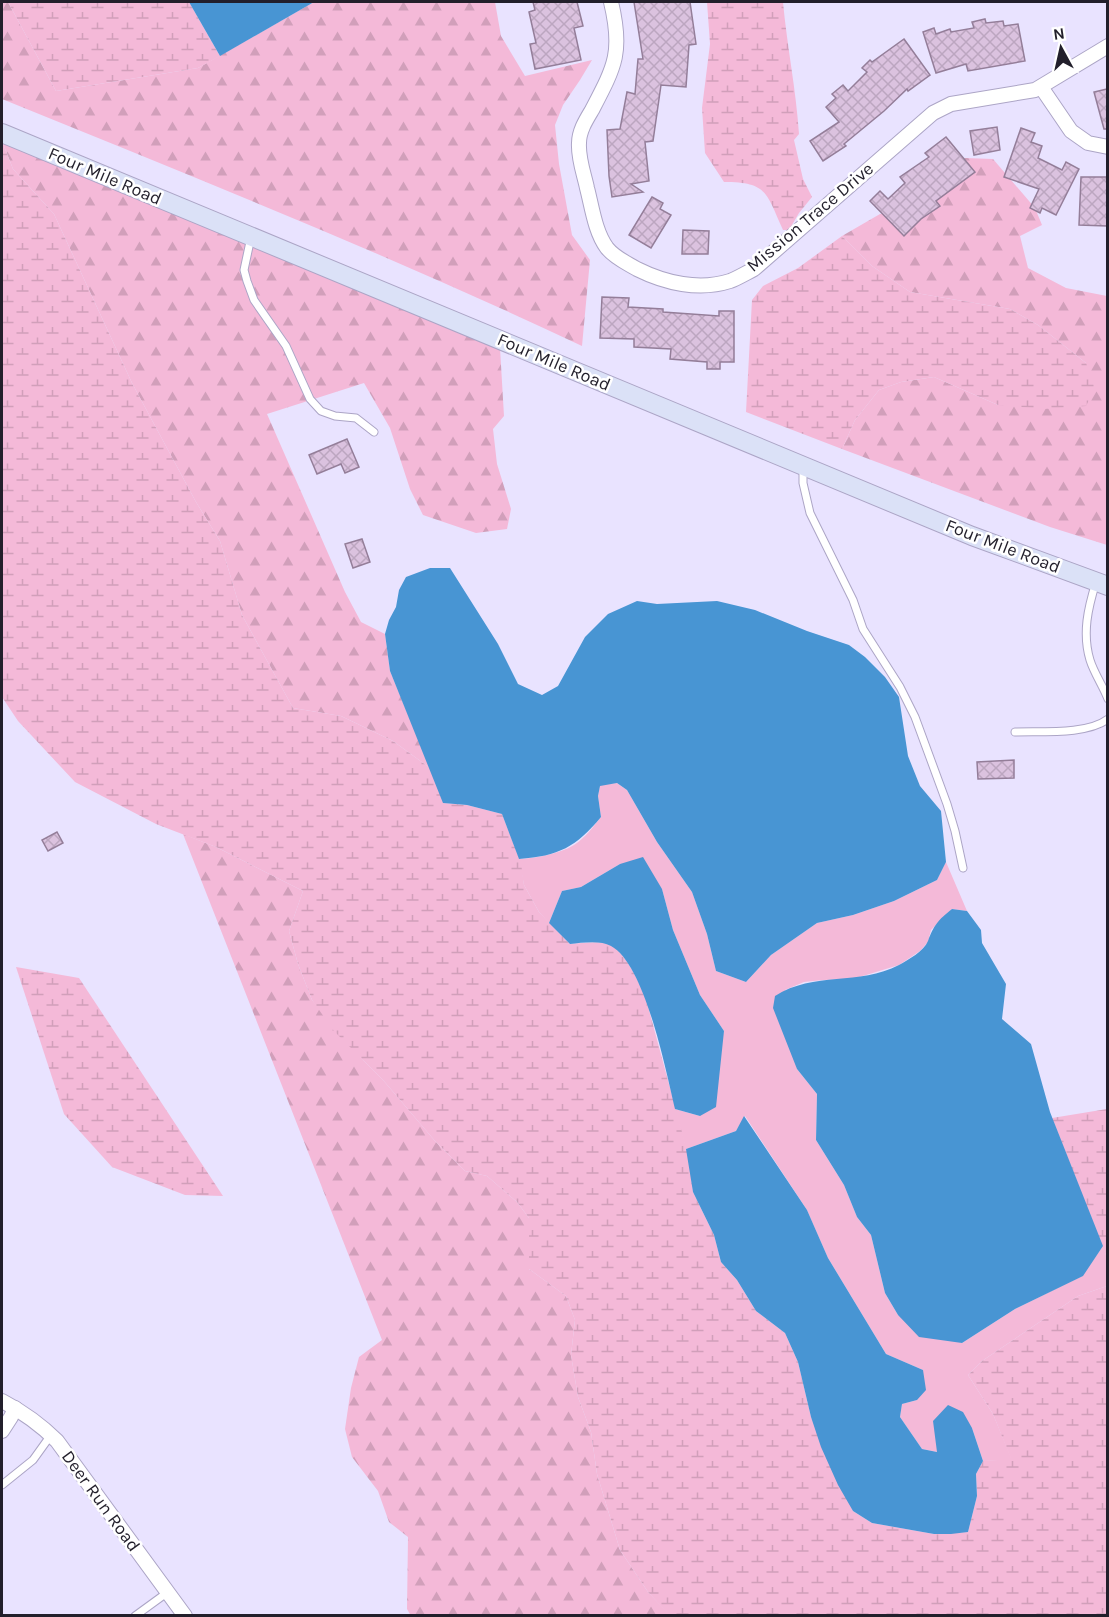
<svg xmlns="http://www.w3.org/2000/svg" width="1109" height="1617" viewBox="0 0 1109 1617" font-family="Karla,sans-serif">
<style>
.grass{fill:#f4b9d8}
.forest{fill:url(#forest-firs)}
.wetland{fill:url(#wetland-marsh)}
.water{fill:#4895d3}
.building{fill:url(#building-cross-hatch);stroke:#947e99;stroke-width:1.5}
.lines{fill:none;stroke-linecap:round;stroke-linejoin:round}
.service-casing{stroke:#aca5c6;stroke-width:9}
.minor-casing{stroke:#aca5c6;stroke-width:16}
.secondary-casing{stroke:#aca5c6;stroke-width:20}
.service{stroke:#fff;stroke-width:7}
.minor{stroke:#fff;stroke-width:14}
.secondary{stroke:#dbe1f7;stroke-width:18}
.labels{text-anchor:middle;stroke-width:5;stroke-linejoin:round;paint-order:stroke}
.street-label{font-size:18px;fill:#221f2b;stroke:#fff}
</style>
<defs>
<pattern id="forest-firs" width="22" height="20" patternUnits="userSpaceOnUse" patternTransform="scale(1.5)"><rect width="22" height="20" fill="#f4b9d8"/><path d="M5 1l3.5 6h-7zM16 11l3.5 6h-7z" fill="#d19fba"/></pattern>
<pattern id="wetland-marsh" width="20" height="14" patternUnits="userSpaceOnUse" patternTransform="scale(1.5)"><rect width="20" height="14" fill="#f4b9d8"/><path d="M1 5h8M5 5V1M11 12h8M15 12V8" fill="none" stroke="#d19fba"/></pattern>
<pattern id="building-cross-hatch" width="8" height="8" patternUnits="userSpaceOnUse" patternTransform="scale(1.5)"><rect width="8" height="8" fill="#dbc2df"/><path d="M0 0l8 8M0 8l8-8" fill="none" stroke="#bca6c0"/></pattern>
</defs>
<rect width="100%" height="100%" fill="#e9e3ff"/>
<!-- grass -->
<path class="grass" d="M617,783L627,790L657,842L692,892L707,934L716,971L746,982L771,955L817,923L853,915L894,901L937,880L946,862L967,911L952,909L931,930L928,942L920,951L899,965L853,979L823,980L804,982L785,990L797,1069L817,1094L816,1140L844,1185L857,1217L871,1235L885,1293L898,1315L962,1343L1015,1309L1082,1276L1103,1246L1107,1258V1286L1078,1296L982,1361L968,1375L993,1414L1012,1460L983,1461L972,1428L937,1452L922,1449L900,1417L902,1404L917,1400L923,1370L886,1354L828,1258L807,1210L745,1116L736,1131L686,1149L675,1109L700,1116L724,1031L700,995L673,930L662,889L620,864L581,887L562,891L549,923L539,912L524,885L519,859C537,858 559,854 574,845C585,838 593,827 601,817L598,796L600,785Z"/>
<!-- forest -->
<g class="forest">
<path d="M2,2H8L56,91L198,68L314,2H495L501,36L525,76L592,60L580,80L563,105L555,125L559,164L572,235L590,260L582,346C392,256 196,178 2,99Z"/>
<path d="M2,141L500,348L504,416L493,429L497,464L511,509L507,529L476,533L423,515L410,489L390,428L364,383L267,414L345,592L361,622L385,634L390,671L430,768L393,741L341,716L293,708L242,615L220,541L196,502L132,383L54,214L13,169Z"/>
<path d="M965,158L993,159L1035,208L1042,225L1020,236L1028,268L1066,288L1107,296V545L1050,527L842,449L855,420L879,390L901,382L934,377L998,405L1086,363L1038,325L1010,309L910,292L872,266L842,236L880,214L907,207L951,174Z"/>
<path d="M183,834L216,847L303,891L289,931L298,964L312,1000L364,1061L383,1080L435,1141L465,1171L487,1176L517,1202L529,1218V1269L566,1296L575,1320L571,1355L578,1397L591,1432L597,1474L620,1550L648,1592L670,1615L411,1616L407,1609L408,1537L389,1522L378,1491L352,1457L345,1429L351,1388L359,1357L382,1340Z"/>
</g>
<!-- wetland -->
<g class="wetland">
<path d="M8,2H189L220,56L198,68L56,91Z"/>
<path d="M707,2H783C787,46 796,89 799,134L794,140L803,179L812,197L799,213L789,230H783C766,193 768,182 724,182L705,153L702,108L710,44Z"/>
<path d="M2,141L13,169L54,214L132,383L196,502L220,541L242,615L293,708L341,716L393,741L430,768L444,803L467,805L502,814L521,863L524,885L539,912L570,944C582,943 596,941 608,944C625,950 640,984 646,999L689,1158L693,1192L714,1235L721,1262L737,1280L756,1311L785,1333L798,1362L811,1417L853,1511L872,1523L934,1534L968,1532L977,1496L976,1474L983,1461L1011,1459L993,1414L968,1375L982,1361L1078,1296L1107,1286V1615L670,1616L648,1592L620,1550L597,1474L591,1432L578,1397L571,1355L575,1320L566,1296L529,1269V1218L517,1202L487,1176L465,1171L435,1141L383,1080L334,1031L312,1000L298,964L289,931L303,891L216,847L156,824L75,782L18,721L2,697Z"/>
<path d="M842,236L872,266L910,292L1010,309L1038,325L1086,363L1095,388L1086,406L1044,409L998,405L934,377L901,382L879,390L855,420L842,449L746,412L752,300L763,286L798,268Z"/>
<path d="M16,967L79,978L223,1196L185,1195L112,1167L64,1114Z"/>
<path d="M1107,1109V1258L1052,1118Z"/>
</g>
<!-- water -->
<g class="water">
<path d="M189,2H314L220,56Z"/>
<path d="M430,568H450L498,644L518,684L542,695L558,686L585,637L608,614L637,601L657,604L717,601L755,610L807,631L849,645L865,657L885,677L899,697L908,756L920,786L941,811L946,862L937,880L894,901L853,915L817,923L771,955L746,982L716,971L707,934L692,892L657,842L627,790L617,783L600,786L598,796L601,817C576,847 559,856 519,859L502,814L467,805L443,803L390,671L385,634L389,620L396,607L399,590L406,577Z"/>
<path d="M643,857L662,889L673,930L700,995L724,1031L716,1107L700,1116L675,1109C666,1071 645,964 611,946C600,940 582,943 570,944L549,923L562,891L581,887L620,864Z"/>
<path d="M952,909L967,911L981,930L982,943L1006,984L1002,1019L1031,1044L1050,1112L1103,1246L1083,1276L1015,1309L962,1343L919,1337L898,1315L885,1293L871,1235L857,1217L844,1185L816,1140L817,1094L797,1069L773,1008L775,996C814,971 859,986 899,965C908,960 924,951 928,941C934,925 938,920 952,909Z"/>
<path d="M744,1116L807,1210L828,1258L886,1354L923,1370L926,1390L917,1400L902,1404L900,1417L922,1449L937,1452L933,1421L948,1405L963,1412L972,1428L983,1461L976,1474L977,1496L968,1532L951,1534H934L872,1523L853,1511L838,1485L821,1447L811,1417L798,1362L785,1333L756,1311L737,1280L721,1262L714,1235L693,1192L686,1149L736,1131Z"/>
</g>
<!-- building -->
<g class="building">
<path d="M533,2H577L583,26L574,28L581,60L535,69L530,44L536,43L529,12L535,10Z"/>
<path d="M634,2H690L696,44L689,45L686,87L661,85L653,141L645,142L649,181L631,184L643,192L612,197L609,176L607,130L620,129L627,92L635,94L638,59H643Z"/>
<path d="M985,19L986,23L1003,21L1004,26L1018,24L1025,61L968,71L966,64L936,73L923,32L934,28L936,34L950,29L951,32L974,28L972,22Z"/>
<path d="M904,39L930,75L908,91L907,89L884,111L844,144L846,146L823,161L810,141L839,122L826,107L836,98L832,94L843,85L848,91L867,72L862,68L870,60L872,62Z"/>
<path d="M1107,89V129H1104L1094,92Z"/>
<path d="M997,127L1000,150L974,155L970,131Z"/>
<path d="M1021,128L1035,133L1031,142L1042,146L1038,158L1062,170L1066,162L1079,169L1056,215L1042,208L1040,213L1030,208L1039,189L1004,177Z"/>
<path d="M946,137L975,172L936,201L940,206L921,219L904,236L870,201L880,191L888,199L905,183L900,177L929,157L925,153Z"/>
<path d="M1081,177H1107V226L1079,225Z"/>
<path d="M652,197L663,203L660,209L671,215L651,248L629,235Z"/>
<path d="M683,230L709,231L708,254H682Z"/>
<path d="M602,297L629,298L628,307L663,309V312L719,316V311H734V362H720V369H707V362L670,359L671,349L634,347V339L600,338Z"/>
<path d="M347,439L359,467L345,473L341,464L317,474L309,455Z"/>
<path d="M362,539L370,562L353,568L345,544Z"/>
<path d="M1014,760V778L978,779L977,762Z"/>
<path d="M57,832L63,843L48,851L42,840Z"/>
</g>
<g class="lines">
<!-- service casing -->
<g class="service-casing">
<g id="service">
<path d="M251,237L244,270L247,281L254,300L286,346L310,399L321,411L335,416L356,418L374,432"/>
<path d="M803,468V483L810,513L853,600L863,629L900,687L915,717L947,804L955,831L963,868"/>
<path d="M1096,582C1088,608 1082,633 1090,660C1094,673 1103,686 1108,699"/>
<path d="M1015,732C1041,731 1087,735 1108,719"/>
<path d="M2,1485L33,1460L51,1435"/>
<path d="M135,1616L168,1592"/>
</g>
</g>
<!-- minor casing -->
<g class="minor-casing">
<g id="minor">
<path d="M611,2C623,52 615,66 592,110C586,120 579,131 579,143C578,158 584,174 587,188C592,207 595,232 607,248C615,258 627,263 637,269C665,283 699,291 730,281C738,278 746,273 754,269L933,113L951,104L1035,90L1108,46"/>
<path d="M1041,87L1071,131L1088,143L1108,147"/>
<path d="M2,1401C23,1412 40,1424 57,1441L185,1616"/>
<path d="M2,1431L11,1417L15,1408"/>
</g>
</g>
<!-- secondary casing -->
<g class="secondary-casing">
<path id="secondary" d="M2,133L972,536L1108,586"/>
</g>
<!-- service -->
<use href="#service" class="service"/>
<!-- minor -->
<use href="#minor" class="minor"/>
<!-- secondary -->
<use href="#secondary" class="secondary"/>
</g>
<g class="labels">
<!-- street labels -->
<g class="street-label">
<text transform="translate(105 176) rotate(23)" y="6">Four Mile Road</text>
<text transform="translate(810 217) rotate(-40)" y="6">Mission Trace Drive</text>
<text transform="translate(554 362) rotate(23)" y="6">Four Mile Road</text>
<text transform="translate(1003 546) rotate(21)" y="6">Four Mile Road</text>
<text transform="translate(101 1501) rotate(54)" y="6">Deer Run Road</text>
</g>
</g>
<!-- border -->
<rect width="1109" height="1617" fill="none" stroke="#221f2b" stroke-width="6"/>
<!-- north arrow -->
<g transform="translate(1061 48) rotate(352)" stroke="#ffffff" stroke-width="4.5" paint-order="stroke">
<path d="M0-4.5L10 22L0 15L-10 22Z" fill="#221f2b"/>
<text y="-9" font-size="16" font-weight="bold" text-anchor="middle" fill="#221f2b">N</text>
</g>
</svg>
